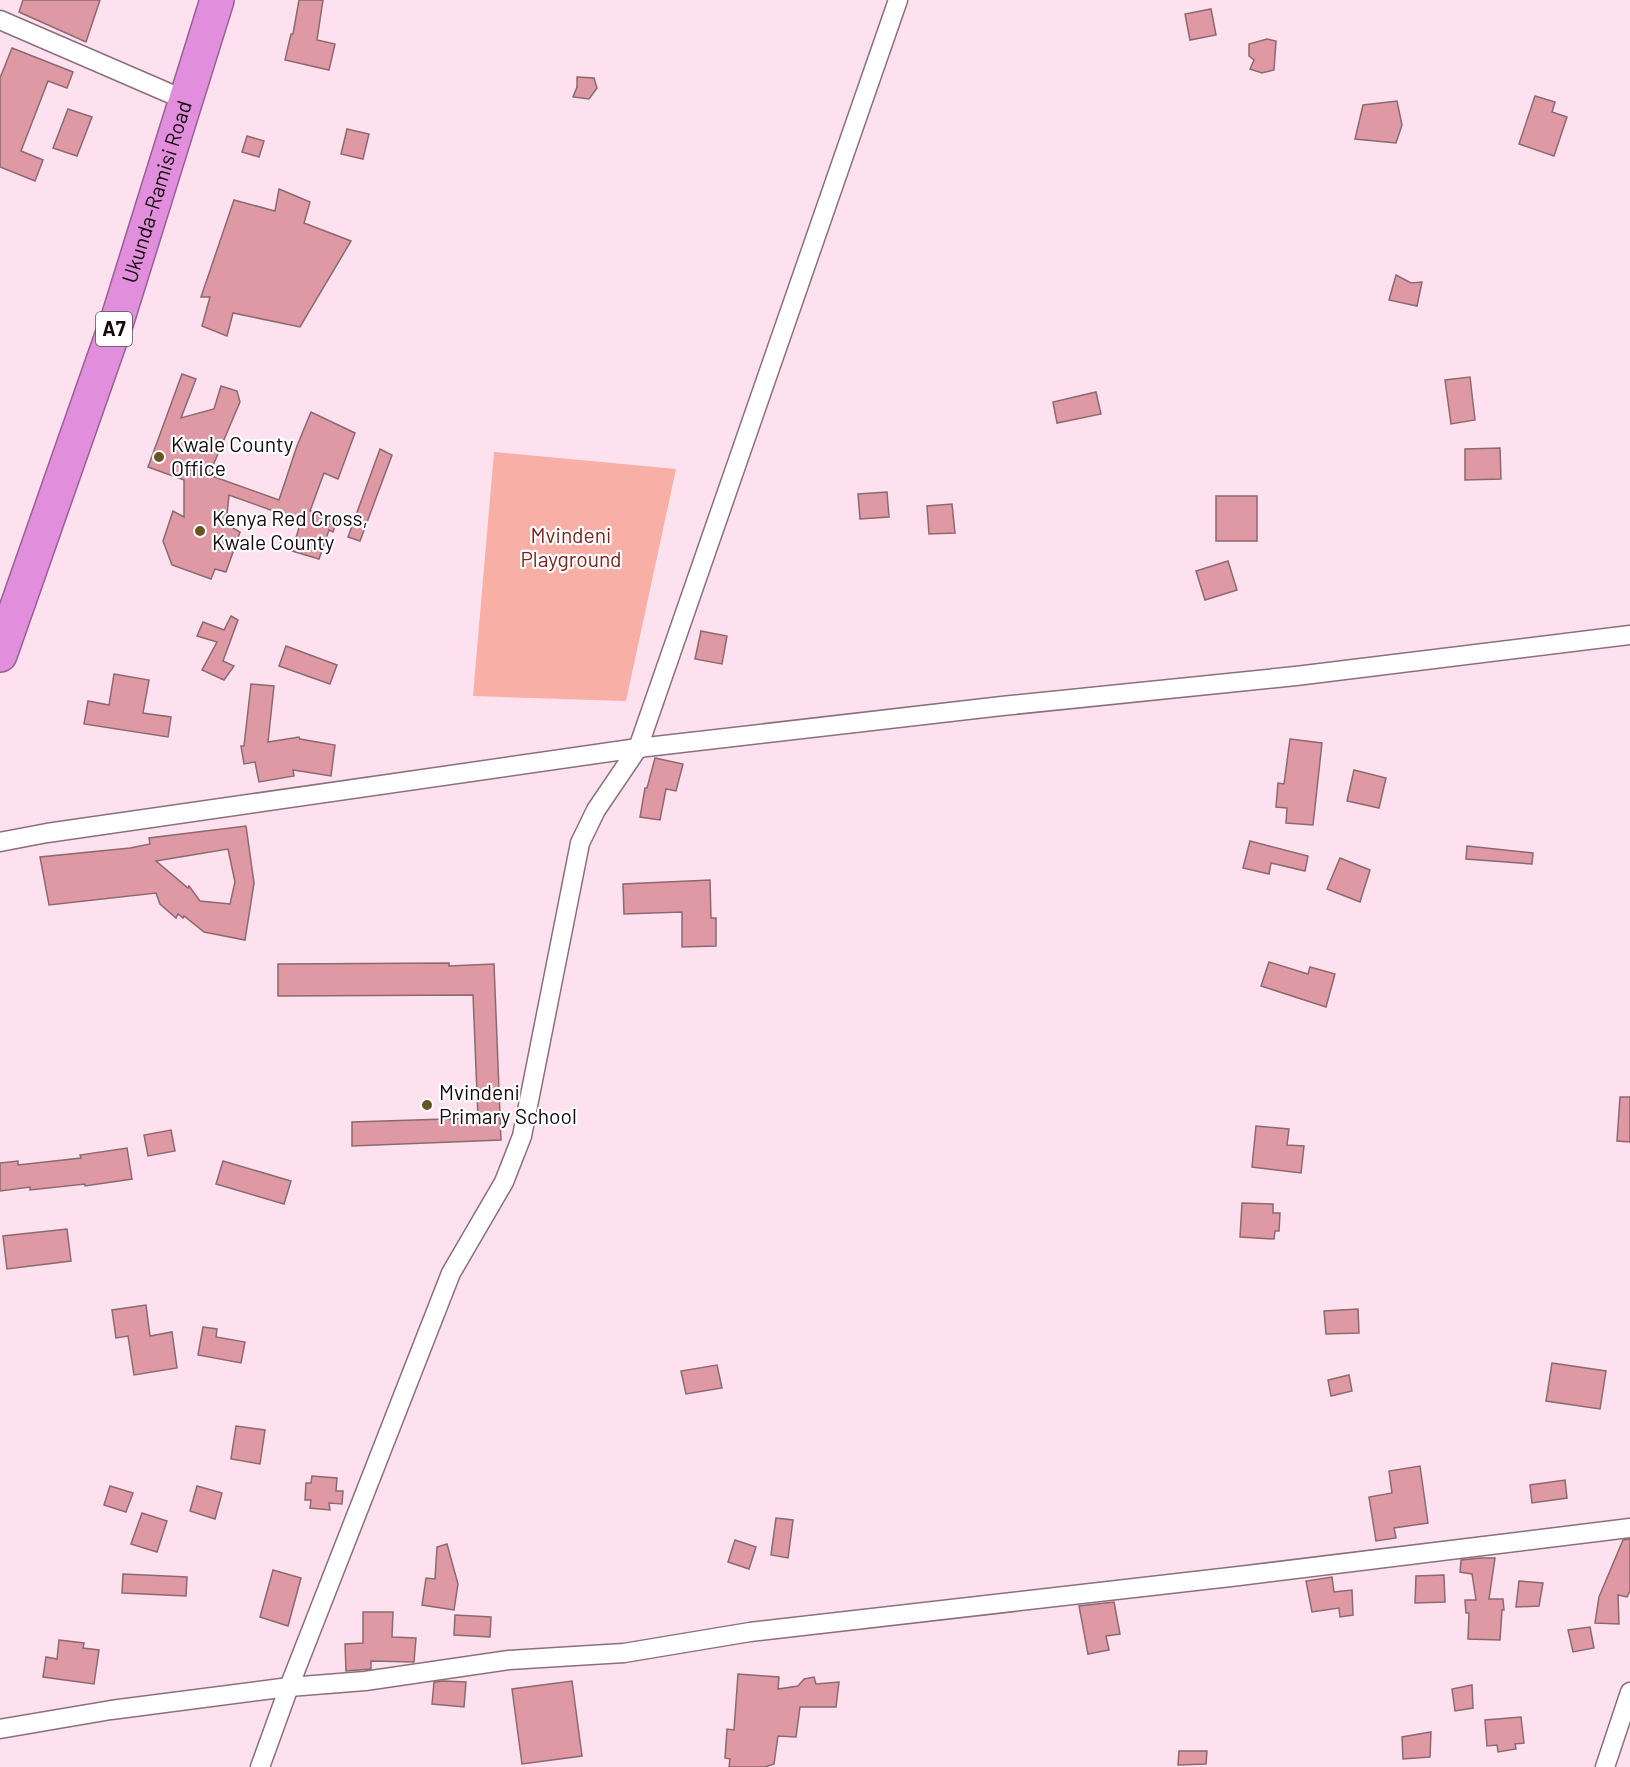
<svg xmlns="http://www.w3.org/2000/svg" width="1630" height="1767" viewBox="0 0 1630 1767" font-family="Barlow,sans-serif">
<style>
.green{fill:#f8b0a6}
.building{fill:#df99a5;stroke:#8b696f;stroke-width:1.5;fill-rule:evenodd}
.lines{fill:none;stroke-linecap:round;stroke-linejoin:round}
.street-casing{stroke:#8c6e7c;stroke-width:21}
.highway-casing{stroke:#995f94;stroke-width:36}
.street{stroke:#fff;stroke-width:18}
.highway{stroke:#e18edd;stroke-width:33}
.poi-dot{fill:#695524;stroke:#fff;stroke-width:2}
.labels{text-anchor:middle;stroke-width:4.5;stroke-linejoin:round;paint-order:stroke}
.shield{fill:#fff;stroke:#595256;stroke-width:1.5}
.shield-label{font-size:20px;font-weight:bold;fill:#12080d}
.street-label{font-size:21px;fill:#12080d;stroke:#fff}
.poi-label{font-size:21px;fill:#12080d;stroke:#fff;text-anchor:start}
.park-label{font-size:21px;fill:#77251f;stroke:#fff}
</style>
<rect width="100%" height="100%" fill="#fee1ef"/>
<!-- green -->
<path class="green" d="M494,452L676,469L626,701L473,696Z"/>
<!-- building -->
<g class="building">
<path d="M23,0H100L86,42L19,12Z"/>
<path d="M299,0H323L317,40L335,44L329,70L285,60L291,34H293Z"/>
<path d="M1211,9L1216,35L1190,40L1185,14Z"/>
<path d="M1267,39L1276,41L1274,70L1262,73L1250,69L1254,60L1249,56V44Z"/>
<path d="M12,48L73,72L67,88L48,81L21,151L43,160L35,181L0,167V78Z"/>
<path d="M577,77L594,78L597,88L589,99L573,97L577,87Z"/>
<path d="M1535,96L1555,102L1552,112L1567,117L1554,156L1519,144Z"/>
<path d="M1397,101L1402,125L1396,143L1355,139L1363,105Z"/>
<path d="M68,109L92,117L77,156L53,148Z"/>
<path d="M347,129L369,134L363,159L341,154Z"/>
<path d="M247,136L264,141L259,157L242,152Z"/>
<path d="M279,189L310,202L304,223L351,241L300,327L233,313L227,336L202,326L210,297H201L234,200L275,211Z"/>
<path d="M1396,275L1411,283L1422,282L1417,306L1389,300Z"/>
<path d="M182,374L196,379L181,418L214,409L221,386L237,391L240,402L209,475L279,500L297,446L311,412L355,433L338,479L324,473L310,511L337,520L333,532L329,530L319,559L292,551L301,521L229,495L226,524L240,532L226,572L215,569L211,579L172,565L163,541L173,511L184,517V480L148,467Z"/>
<path d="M1470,377L1475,420L1451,424L1445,380Z"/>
<path d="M1096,392L1101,414L1057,423L1053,402Z"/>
<path d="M1500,448L1501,479L1465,480V449Z"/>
<path d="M380,449L392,455L360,541L348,537Z"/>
<path d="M887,492L889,517L860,519L858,494Z"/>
<rect x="1216" y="496" width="41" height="45"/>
<path d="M952,504L955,533L929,534L927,506Z"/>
<path d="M1228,561L1237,590L1205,600L1196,571Z"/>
<path d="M231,616L238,620L223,661L234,666L224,680L202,670L217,642L197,636L203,622L224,630Z"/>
<path d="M701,631L727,636L722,664L695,659Z"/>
<path d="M286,646L337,665L330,684L279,666Z"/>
<path d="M114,674L149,680L143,713L171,717L168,737L84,724L88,701L109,705Z"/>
<path d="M251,684L274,686L268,742L299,737L300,739L335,745L331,776L293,770L294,776L259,782L255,762L244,764L241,746H244Z"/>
<path d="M1290,739L1322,743L1313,825L1286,823L1287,808L1276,807L1278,783L1284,784Z"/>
<path d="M655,758L683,764L676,791L666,789L660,820L640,817L645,788H647Z"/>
<path d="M1354,770L1386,778L1379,808L1347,801Z"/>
<path d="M246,826L254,883L245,940L204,932L184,916L183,918L178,914L176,918L160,904L156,893L49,905L40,857L130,848L150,844L149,838ZM228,849L235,882L230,904L200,901L189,886L188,888L156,861Z"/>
<path d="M1250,841L1308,856L1305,871L1271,863L1269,874L1243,868Z"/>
<path d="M1467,846L1533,853L1532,864L1466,859Z"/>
<path d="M1340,858L1370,870L1360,902L1327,889Z"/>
<path d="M710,880L711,918H716V946L682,947V912L624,914L623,884Z"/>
<path d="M1269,962L1308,974L1310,967L1335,974L1326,1007L1261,986Z"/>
<path d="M449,963V966L494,964L501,1140L352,1146V1122L478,1118L473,995L278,996V964Z"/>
<path d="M1620,1097H1630V1142L1617,1141Z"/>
<path d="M1256,1126L1289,1129L1287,1145L1304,1146L1301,1173L1252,1167Z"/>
<path d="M171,1130L175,1151L148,1156L144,1135Z"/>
<path d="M127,1148L132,1179L85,1186V1184L30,1190V1187L0,1191V1163L18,1161V1165L81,1158L80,1155Z"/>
<path d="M223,1161L291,1181L284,1204L216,1184Z"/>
<path d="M1242,1203L1273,1204V1213H1280L1279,1231H1275L1274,1239L1240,1237Z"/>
<path d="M67,1229L71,1261L7,1269L3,1236Z"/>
<path d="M146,1305L150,1336L172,1332L177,1368L134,1375L128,1336L116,1338L112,1310Z"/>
<path d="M1358,1309L1359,1333L1326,1334L1324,1311Z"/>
<path d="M203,1327L217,1329L216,1337L245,1342L241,1363L198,1355Z"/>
<path d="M1552,1363L1606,1371L1600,1409L1546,1401Z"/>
<path d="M717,1365L722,1388L686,1394L681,1371Z"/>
<path d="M1349,1375L1352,1391L1331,1396L1328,1380Z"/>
<path d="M236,1426L265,1430L260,1464L231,1459Z"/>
<path d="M1420,1466L1428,1523L1394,1528L1396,1538L1376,1541L1369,1497L1392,1493L1389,1471Z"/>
<path d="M312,1476L337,1478L336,1491H343L342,1504L329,1503L330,1510L310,1508L311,1500H305L306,1483H311Z"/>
<path d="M1565,1480L1567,1498L1532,1503L1530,1485Z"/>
<path d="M110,1486L133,1493L126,1512L104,1505Z"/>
<path d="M197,1486L222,1493L215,1519L190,1511Z"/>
<path d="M142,1513L167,1521L157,1552L131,1544Z"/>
<path d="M776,1518L793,1520L788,1558L771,1555Z"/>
<path d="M1630,1539V1591L1627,1597L1618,1595L1619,1624L1595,1623L1599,1597L1623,1540Z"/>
<path d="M735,1540L756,1547L749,1569L728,1562Z"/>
<path d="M447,1544L458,1584L454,1610L422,1605L426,1578L435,1579L437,1547Z"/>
<path d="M1480,1558H1495L1489,1599H1503L1504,1610H1502L1500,1640L1468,1639L1469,1613H1466L1465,1600H1476L1472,1574L1460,1572L1461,1560Z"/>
<path d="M273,1570L301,1578L288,1626L260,1617Z"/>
<path d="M123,1574L187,1577L186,1596L122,1593Z"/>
<path d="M1444,1575L1445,1602L1415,1603L1416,1576Z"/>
<path d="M1332,1577L1334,1592L1352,1590L1353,1615L1340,1617L1339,1608L1312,1612L1306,1581Z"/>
<path d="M1519,1581L1543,1583L1539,1606L1516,1607Z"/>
<path d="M1114,1602L1120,1634L1106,1636L1109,1650L1088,1654L1079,1606Z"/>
<path d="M363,1612H393L392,1637L416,1638L414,1662L371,1661V1669L346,1671L345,1644L363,1643Z"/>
<path d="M455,1615L491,1617L490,1637L454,1635Z"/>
<path d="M1590,1627L1594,1648L1573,1652L1568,1630Z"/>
<path d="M59,1640L84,1643L83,1648L99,1650L94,1684L43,1677L46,1657L57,1659Z"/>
<path d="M738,1674L779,1677L778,1689L798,1686L804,1679L814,1677L816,1684L839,1682L836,1707H800L796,1737L778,1736L774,1764L765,1767H729L730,1759L725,1758L727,1729L734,1730Z"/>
<path d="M444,1681L466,1682L464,1707L432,1704L434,1682Z"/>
<path d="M572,1681L582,1756L522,1764L512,1689Z"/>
<path d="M1472,1685L1473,1708L1455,1711L1452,1689Z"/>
<path d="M1521,1717L1524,1743L1515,1744L1516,1749L1498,1752L1497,1745L1487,1746L1485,1720Z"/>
<path d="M1431,1732L1430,1757L1403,1759L1402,1737Z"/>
<path d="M1179,1751H1207L1206,1764L1178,1765Z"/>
</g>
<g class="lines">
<!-- street casing -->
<g class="street-casing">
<g id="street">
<path d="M0,20L185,100"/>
<path d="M0,842L47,833L638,748L1002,706L1296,676L1630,635"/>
<path d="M0,1729L111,1710L289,1687L365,1681L509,1660L624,1653L750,1632L1239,1576L1630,1528"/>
<path d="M260,1767L289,1687L451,1273L504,1182L522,1136L580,843L596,810L638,748L898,0"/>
<path d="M1605,1767L1630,1692"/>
</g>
</g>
<!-- highway casing -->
<g class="highway-casing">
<g id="highway">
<path id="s1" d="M0,655L117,321L217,0"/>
</g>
</g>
<!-- street -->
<use href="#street" class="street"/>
<!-- highway -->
<use href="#highway" class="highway"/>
</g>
<!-- markers -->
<g class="poi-dot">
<circle cx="159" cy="457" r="6"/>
<circle cx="200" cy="531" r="6"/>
<circle cx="427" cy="1105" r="6"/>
</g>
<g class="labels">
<!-- shield labels -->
<rect class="shield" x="96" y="312" width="36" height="34" rx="4.5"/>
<g class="shield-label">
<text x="114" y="336">A7</text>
</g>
<!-- street labels -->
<g class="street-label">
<text dy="7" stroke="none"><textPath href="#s1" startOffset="489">Ukunda-Ramisi Road</textPath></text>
</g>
<!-- poi labels -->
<g class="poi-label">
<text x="171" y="452">Kwale County<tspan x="171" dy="24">Office</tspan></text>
<text x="212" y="526">Kenya Red Cross,<tspan x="212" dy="24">Kwale County</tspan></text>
<text x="439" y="1100">Mvindeni<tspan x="439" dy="24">Primary School</tspan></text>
</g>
<!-- park labels -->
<g class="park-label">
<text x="571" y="543">Mvindeni<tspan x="571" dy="24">Playground</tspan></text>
</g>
</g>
</svg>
